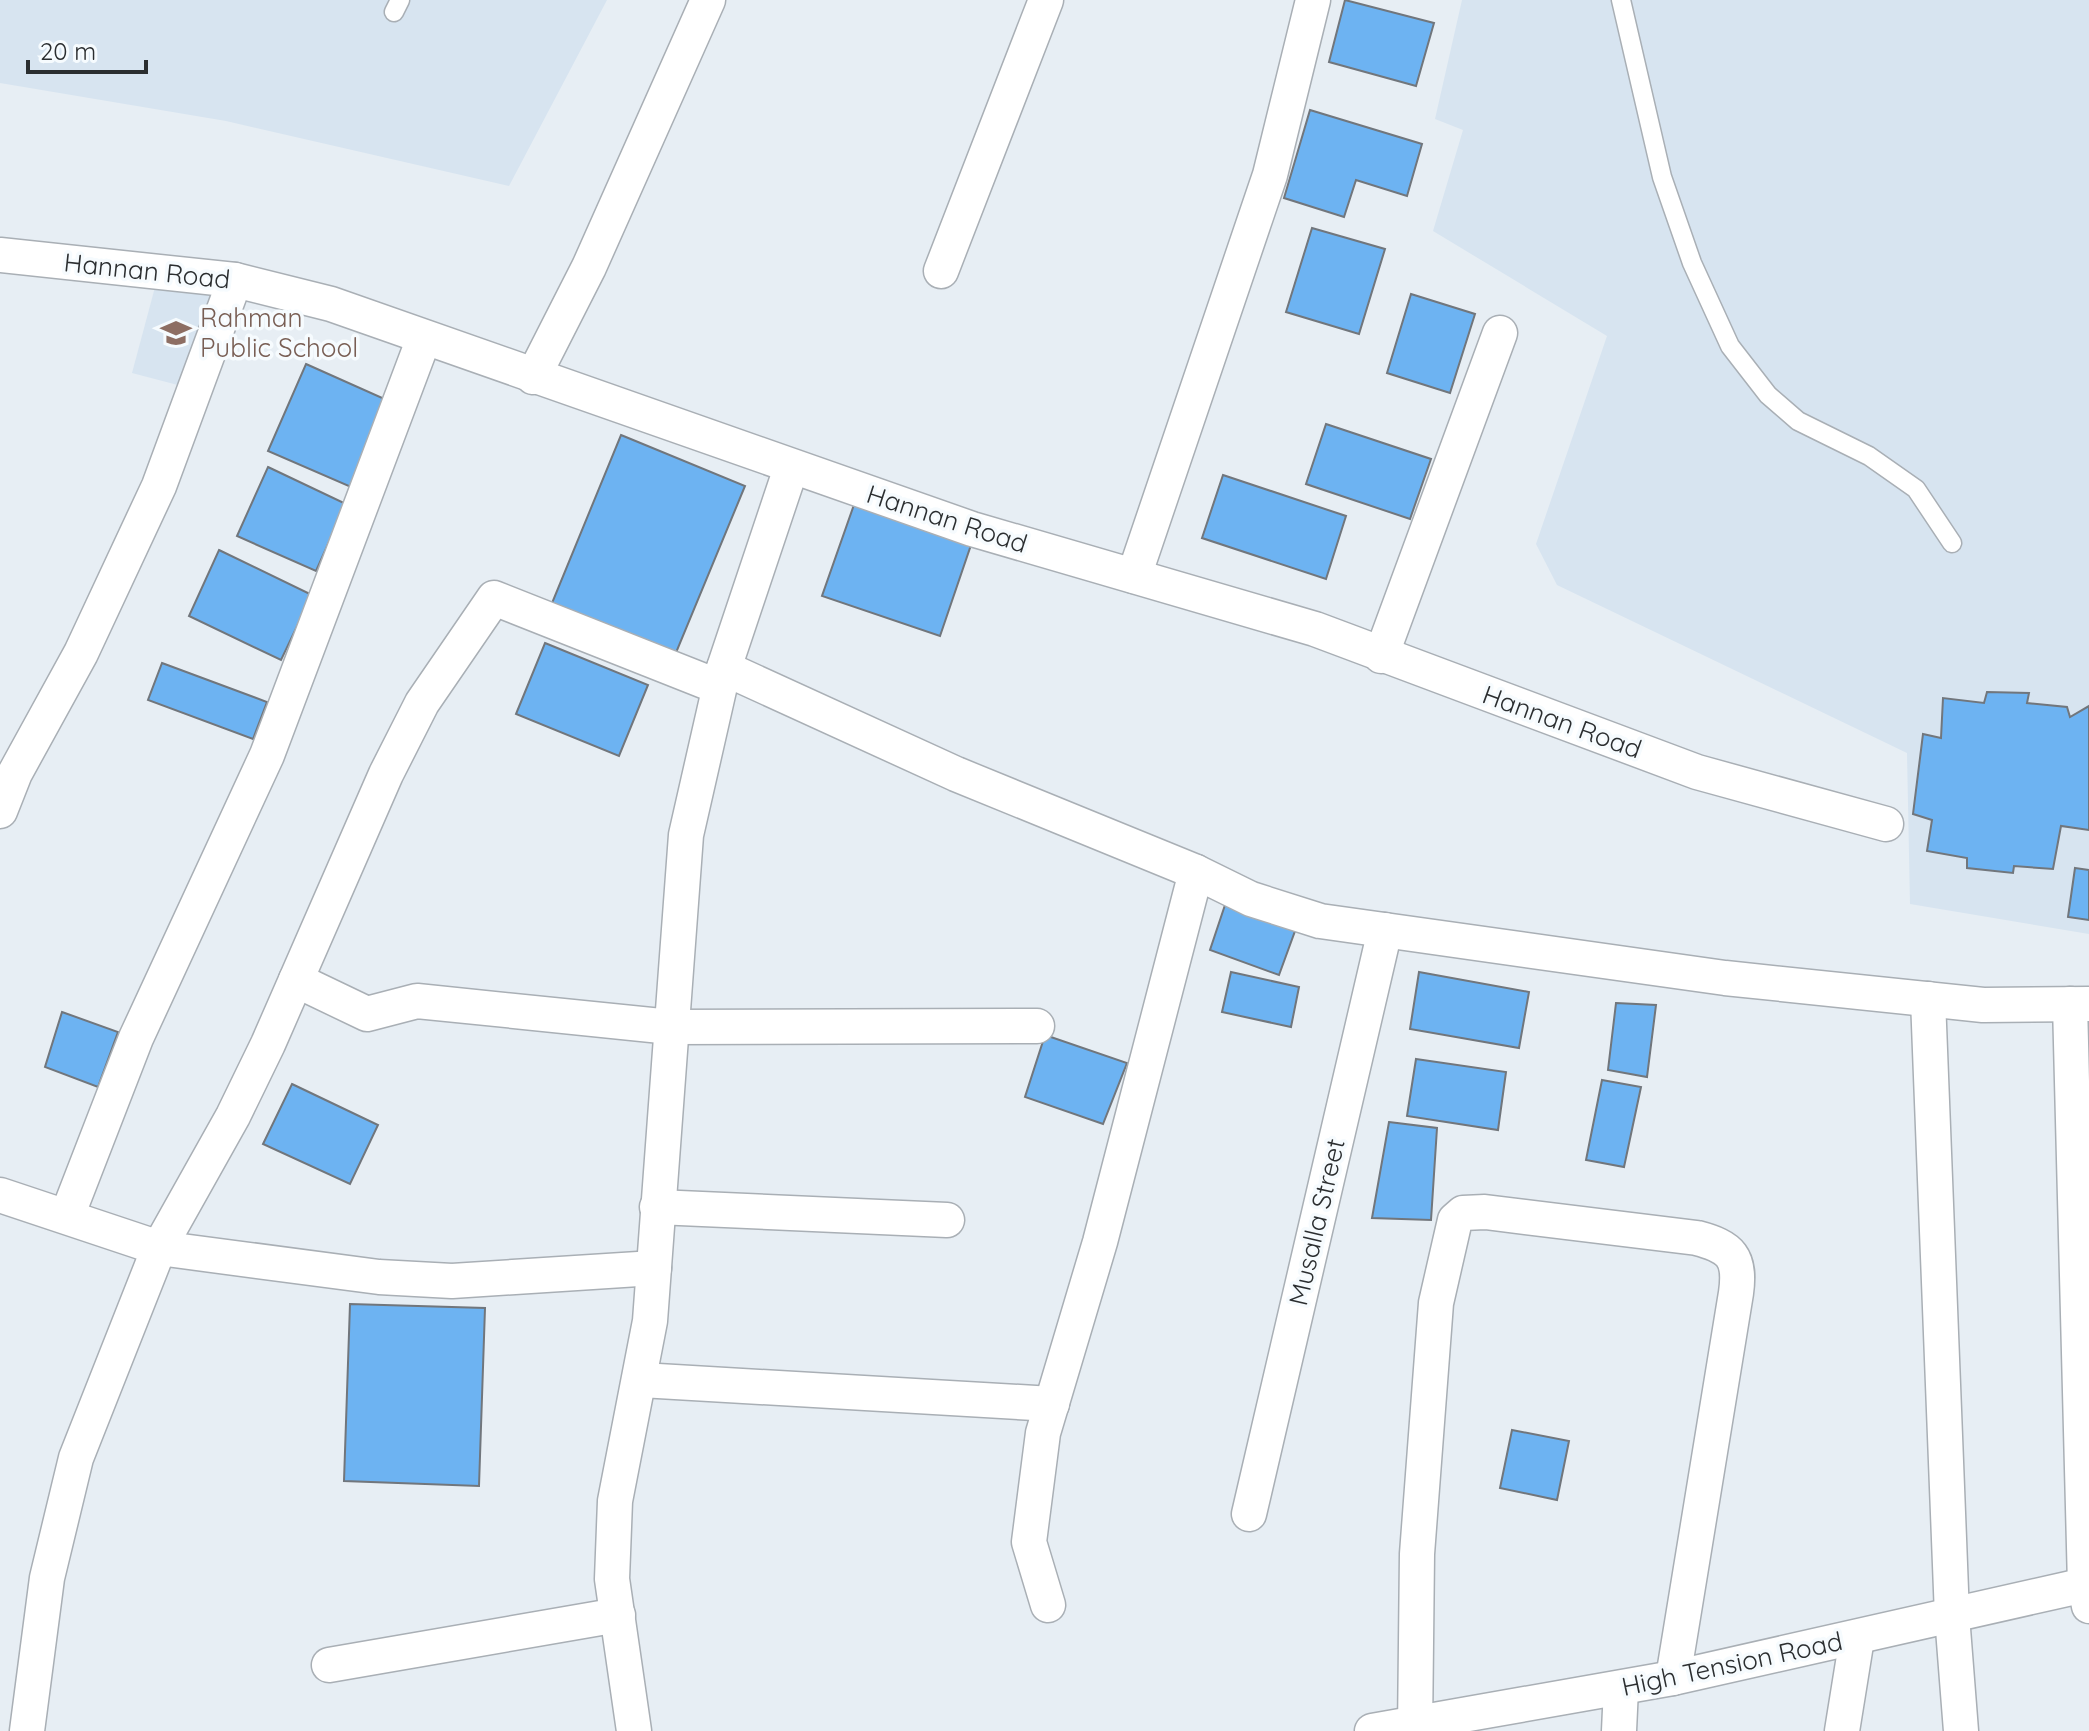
<svg xmlns="http://www.w3.org/2000/svg" width="2089" height="1731" viewBox="0 0 2089 1731" font-family="Quicksand,sans-serif">
<style>
.built{fill:#d7e4f0}
.building{fill:#6db3f2;stroke:#71767c;stroke-width:2}
.lines{fill:none;stroke-linecap:round;stroke-linejoin:round}
.service-casing{stroke:#a9afb5;stroke-width:21}
.minor-casing{stroke:#a9afb5;stroke-width:37}
.service{stroke:#fff;stroke-width:18}
.minor{stroke:#fff;stroke-width:34}
.labels{text-anchor:middle;stroke-width:7;stroke-linejoin:round;paint-order:stroke}
.street-label{font-size:26px;fill:#2b2e30;stroke:#f6fbfe}
.education-label{font-size:26px;fill:#785e54;stroke:#f6fbfe;text-anchor:start}
</style>
<rect width="100%" height="100%" fill="#e7eef4"/>
<!-- built -->
<g class="built">
<path d="M0,0H607L509,186L226,121L0,83Z"/>
<path d="M1462,0H2089V934L1910,904L1907,753L1557,585L1536,544L1607,336L1433,231L1463,130L1435,119Z"/>
<path d="M158,276L219,292L193,389L132,373Z"/>
</g>
<!-- building -->
<g class="building">
<path d="M1345,0L1434,23L1416,86L1329,62Z"/>
<path d="M1310,110L1422,144L1407,196L1356,180L1344,217L1284,198Z"/>
<path d="M1312,228L1385,249L1359,334L1286,312Z"/>
<path d="M1411,294L1475,314L1450,393L1387,373Z"/>
<path d="M306,364L389,401L351,487L268,451Z"/>
<path d="M1326,424L1431,459L1410,519L1306,484Z"/>
<path d="M621,435L745,486L673,660L550,608Z"/>
<path d="M268,467L346,504L316,571L237,536Z"/>
<path d="M1223,475L1346,516L1326,579L1202,538Z"/>
<path d="M856,499L973,539L940,636L822,596Z"/>
<path d="M219,550L312,595L281,660L189,616Z"/>
<path d="M545,643L648,685L619,756L516,714Z"/>
<path d="M162,663L267,702L253,739L148,700Z"/>
<path d="M1987,692L2029,693L2027,703L2067,707L2070,717L2089,706V830L2061,826L2053,869L2014,866L2013,873L1967,868V858L1927,851L1932,820L1913,814L1923,734L1941,738L1943,698L1984,703Z"/>
<path d="M2075,868L2089,870V920L2068,917Z"/>
<path d="M1225,905L1295,931L1279,975L1210,950Z"/>
<path d="M1231,972L1299,987L1291,1027L1222,1012Z"/>
<path d="M1419,972L1529,992L1519,1048L1410,1029Z"/>
<path d="M1616,1003L1656,1005L1647,1077L1608,1070Z"/>
<path d="M62,1012L118,1032L98,1087L45,1067Z"/>
<path d="M1045,1035L1127,1063L1103,1124L1025,1097Z"/>
<path d="M1416,1059L1506,1072L1498,1130L1407,1116Z"/>
<path d="M1602,1080L1641,1087L1624,1167L1586,1160Z"/>
<path d="M292,1084L378,1125L350,1184L263,1144Z"/>
<path d="M1389,1122L1437,1128L1431,1220L1372,1218Z"/>
<path d="M350,1304L485,1308L479,1486L344,1481Z"/>
<path d="M1512,1430L1569,1441L1557,1500L1500,1488Z"/>
</g>
<g class="lines">
<!-- service casing -->
<g class="service-casing">
<g id="service">
<path d="M1621,0L1662,177L1692,263L1730,346L1768,395L1798,421L1869,456L1916,489L1952,543"/>
<path d="M394,12L400,0"/>
</g>
</g>
<!-- minor casing -->
<g class="minor-casing">
<g id="minor">
<path d="M0,255L235,280L331,304L972,529L1315,629L1697,772L1886,824"/>
<path d="M941,271L1046,0"/>
<path d="M533,377L589,267L708,0"/>
<path d="M1134,576L1270,175L1313,0"/>
<path d="M1381,656L1500,333"/>
<path d="M724,668L956,774L1196,872L1251,899L1320,921L1725,978L1983,1005L2089,1004"/>
<path d="M0,811L15,773L81,653L159,486L235,280"/>
<path d="M296,980L367,1014L417,1001L671,1027L1037,1026"/>
<path d="M1928,999L1952,1616L1961,1731"/>
<path d="M2070,1004L2085,1585L2089,1606"/>
<path d="M0,1195L159,1248L379,1277L452,1281L654,1268"/>
<path d="M657,1207L947,1220"/>
<path d="M67,1216L136,1038L267,755L424,338"/>
<path d="M641,1380L1052,1404"/>
<path d="M1249,1514L1385,930"/>
<path d="M1048,1605L1029,1542L1043,1433L1100,1242L1196,872"/>
<path d="M329,1665L618,1615"/>
<path d="M27,1731L47,1578L76,1458L159,1248L233,1116L268,1044L386,774L422,703L494,598L719,687"/>
<path d="M634,1731L612,1579L615,1501L650,1321L686,835L724,668L791,468"/>
<path d="M1372,1731L1673,1678L2089,1584"/>
<path d="M1415,1731L1417,1554L1436,1303L1455,1220L1463,1213L1485,1212L1697,1238C1731,1247 1741,1257 1736,1293L1673,1678"/>
<path d="M1619,1731L1621,1688"/>
<path d="M1842,1731L1857,1638"/>
</g>
</g>
<!-- service -->
<use href="#service" class="service"/>
<!-- minor -->
<use href="#minor" class="minor"/>
</g>
<!-- icons -->
<defs>
<g id="school-bare" transform="scale(2.4)"><path d="M0-5L7-2L0 1L-7-2ZM-4 1L0 2.5L4 1V4Q0 6-4 4Z" fill="#8d6e63" stroke="#f6fbfe" stroke-width="2.5" paint-order="stroke"/></g>
</defs>
<g fill-rule="evenodd">
<use href="#school-bare" x="176" y="333"/>
</g>
<g class="labels">
<!-- street labels -->
<g class="street-label">
<text transform="translate(147 271) rotate(6)" y="9">Hannan Road</text>
<text transform="translate(947 519) rotate(18)" y="9">Hannan Road</text>
<text transform="translate(1562 722) rotate(20)" y="9">Hannan Road</text>
<text transform="translate(1317 1222) rotate(-77)" y="9">Musalla Street</text>
<text transform="translate(1732 1664) rotate(-12)" y="9">High Tension Road</text>
</g>
<!-- education labels -->
<g class="education-label">
<text x="200" y="327">Rahman<tspan x="200" dy="30">Public School</tspan></text>
</g>
</g>
<!-- scale -->
<path d="M28 60v12h118v-12" fill="none" stroke="#2b2e30" stroke-width="4"/>
<text x="40" y="60" font-size="24" fill="#2b2e30" stroke="#f6fbfe" stroke-width="6" paint-order="stroke">20 m</text>
</svg>
